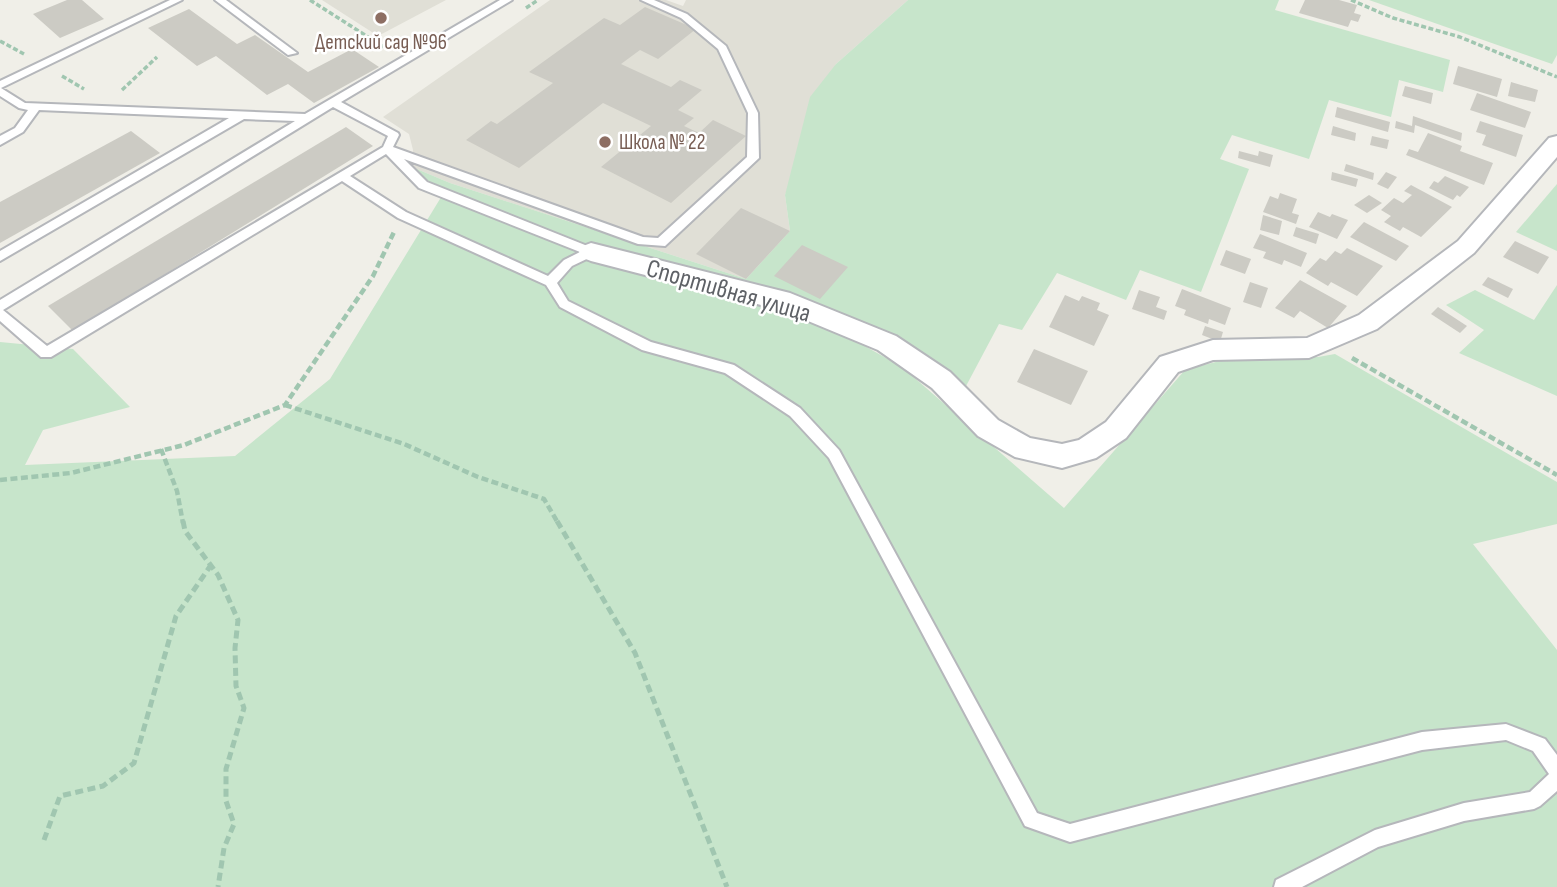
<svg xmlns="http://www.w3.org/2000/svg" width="1557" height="887" viewBox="0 0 1557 887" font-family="'Sofia Sans Condensed',sans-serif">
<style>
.education{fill:#e0dfd6}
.green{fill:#c7e5cb}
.building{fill:#cccbc4}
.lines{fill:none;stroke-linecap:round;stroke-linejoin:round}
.lane-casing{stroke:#b5b7bb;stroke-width:4}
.street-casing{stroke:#b5b7bb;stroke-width:4}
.path-far2{stroke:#a0c6b0;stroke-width:3.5;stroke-dasharray:5 2.5;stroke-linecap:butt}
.path-far1{stroke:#a0c6b0;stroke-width:4.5;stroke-dasharray:7 3.5;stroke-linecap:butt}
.path{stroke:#a0c6b0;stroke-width:5;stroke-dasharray:8 4.5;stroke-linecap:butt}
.lane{fill:#fff;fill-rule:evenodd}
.street{fill:#fff;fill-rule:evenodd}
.education-dot{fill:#8d6e63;stroke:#fff;stroke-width:2.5}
.labels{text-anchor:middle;stroke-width:5;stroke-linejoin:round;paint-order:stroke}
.far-education-label{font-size:21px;fill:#785e54;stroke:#fff}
.street-label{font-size:26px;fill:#5f6267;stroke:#fff}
</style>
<rect width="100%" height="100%" fill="#f0efe8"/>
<!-- education -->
<g class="education">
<path d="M322,0H446L378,36Z"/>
<path d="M550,0H666L683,6L686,0H908L836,64L785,195L790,231L746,279L450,183L412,167L413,150L409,134L383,117Z"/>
</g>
<!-- green -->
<g class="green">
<path d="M908,0H1279L1275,10L1450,60L1443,92L1399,80L1391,117L1329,100L1309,159L1232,135L1220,159L1249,169L1201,292L1140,270L1126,300L1057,273L1022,330L999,324L965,388L892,333L751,282L902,367L1064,508L1185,370L1231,358L1318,357L1335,354L1557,482V524L1473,544L1557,650V887H0V342L73,349L130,407L43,430L25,465L235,456L330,379L443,194L415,181L412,167L450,183L746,279L790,231L785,195L810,97L836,64Z"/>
<path d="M1369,0H1557V55L1552,64Z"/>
<path d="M1557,184V251L1516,232Z"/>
<path d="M1557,285V396L1459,353L1484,330L1446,305L1475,290L1534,320Z"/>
</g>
<!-- building -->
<g class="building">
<path d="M67,0H82L104,19L60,38L33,14Z"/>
<path d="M1305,0H1339L1357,5L1354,13L1361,15L1358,22L1351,20L1348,27L1299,13Z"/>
<path d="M645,7L696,29L658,59L640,50L621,64L671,87L680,80L702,90L678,110L694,118L684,126L699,133L713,120L746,136L671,203L601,167L651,126L603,103L519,168L466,140L491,121L497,124L553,83L529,72L604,18L620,25Z"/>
<path d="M189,9L237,44L255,35L308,72L352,49L379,67L314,103L288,84L267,95L216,56L197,66L148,28Z"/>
<path d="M1458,66L1502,79L1497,97L1453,84Z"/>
<path d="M1511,82L1538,90L1535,102L1508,96Z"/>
<path d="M1405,86L1433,93L1431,104L1402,96Z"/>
<path d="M1477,93L1531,112L1525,128L1470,110Z"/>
<path d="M1337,107L1390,122L1388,132L1335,117Z"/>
<path d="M1413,116L1462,133L1461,141L1415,125L1414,133L1395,128L1396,121L1412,126Z"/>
<path d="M1480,121L1523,135L1516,157L1482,145L1486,135L1476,132Z"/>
<path d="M1333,126L1356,133L1355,141L1331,135Z"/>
<path d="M346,127L373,146L73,331L48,306Z"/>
<path d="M131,131L160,153L0,243V202Z"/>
<path d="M1428,133L1462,146L1460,151L1493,163L1484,185L1406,155L1409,149L1418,152Z"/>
<path d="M1372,136L1389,140L1387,149L1370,145Z"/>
<path d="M1239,151L1258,156L1259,151L1273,155L1270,167L1238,158Z"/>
<path d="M1346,164L1374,173L1373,180L1344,171Z"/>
<path d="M1332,172L1358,179L1356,187L1331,180Z"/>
<path d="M1386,172L1397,177L1388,189L1377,184Z"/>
<path d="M1445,176L1469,187L1460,197L1457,195L1453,200L1429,188L1434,181L1438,183Z"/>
<path d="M1411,185L1452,207L1421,237L1403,227L1400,231L1384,222L1391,216L1381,210L1394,198L1403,203L1412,195L1404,191Z"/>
<path d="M1280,193L1297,199L1292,213L1299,215L1296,224L1263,212L1270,196L1278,199Z"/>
<path d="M1369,195L1382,203L1367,213L1354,205Z"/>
<path d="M741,208L790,231L746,279L696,254Z"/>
<path d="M1318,212L1330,217L1332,214L1348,220L1337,239L1309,227Z"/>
<path d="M1263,215L1282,221L1279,235L1260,230Z"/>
<path d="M1364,222L1409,246L1396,261L1350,237Z"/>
<path d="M1296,227L1319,234L1316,244L1293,236Z"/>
<path d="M1260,234L1307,253L1301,267L1284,260L1282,265L1263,258L1266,252L1253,248Z"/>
<path d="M1515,241L1549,257L1538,274L1503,257Z"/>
<path d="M802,245L848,267L820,299L774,276Z"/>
<path d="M1347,248L1383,266L1357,296L1331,282L1328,286L1306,273L1320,258L1326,261L1335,251L1341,254Z"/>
<path d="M1226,250L1251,259L1245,274L1220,265Z"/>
<path d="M1488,277L1513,289L1508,298L1482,285Z"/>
<path d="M1300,280L1347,306L1328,328L1300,311L1294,318L1275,308Z"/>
<path d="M1250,282L1268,288L1261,308L1243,302Z"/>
<path d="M1182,289L1231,308L1225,325L1209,319L1208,324L1184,315L1186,310L1175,306Z"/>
<path d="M1139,290L1160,297L1156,307L1167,311L1164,320L1132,309Z"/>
<path d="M1065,295L1079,301L1082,296L1100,303L1097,310L1109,315L1094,346L1049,327Z"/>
<path d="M1438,307L1467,326L1460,333L1431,314Z"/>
<path d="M1205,326L1223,332L1220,342L1202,335Z"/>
<path d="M1034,349L1088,371L1071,405L1017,382Z"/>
</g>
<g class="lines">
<!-- lane casing -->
<g class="lane-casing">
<g id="lane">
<path d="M170,0H182L1,88L25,103L305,114L500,0H512L341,102L398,133L399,135L393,147L643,237L658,238L747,157L748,113L718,49L681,18L641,0H654L687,14L726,46L758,113L759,158L665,246L638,244L404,159L427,182L595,249L597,252L595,255L572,266L557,283L568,301L651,342L734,365L800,408L839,450L1037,813L1070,824L1422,732L1506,724L1545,739L1557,755V791L1540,806L1534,809L1464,821L1378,847L1302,887H1274L1276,880L1375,830L1464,803L1530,792L1549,774L1533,751L1506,740L1422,750L1070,842L1025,826L829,458L790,416L725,373L642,350L560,307L546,285L398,218L342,181L51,357H41L0,321V300L295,121L244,119L0,261V251L229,118L39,110L23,132L0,145V136L15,128L28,110L19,108L0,96V81ZM333,107L388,136L383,147L47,346L3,310ZM386,154L419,188L580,252L564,260L548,276L406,212L350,176Z"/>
<path d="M215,0H226L297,53L288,55Z"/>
</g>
</g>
<!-- street casing -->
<g class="street-casing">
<path id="street" d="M1557,136V157L1474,253L1377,329L1309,358L1213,360L1178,372L1126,438L1096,458L1062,468L1015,457L978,436L932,388L878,350L784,311L591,261L583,258L579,252L583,246L591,243L790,293L896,336L950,372L998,420L1030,438L1062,444L1079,440L1106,422L1160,357L1213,340L1307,338L1359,315L1458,241L1549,138Z"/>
</g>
<!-- path-far2 -->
<g class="path-far2">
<path d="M310,0L387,49"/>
<path d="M1351,0L1393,18L1460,37L1557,77"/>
<path d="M526,8L538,0"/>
<path d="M0,41L24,54"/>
<path d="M62,76L84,89"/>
<path d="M122,90L157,57"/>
</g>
<!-- path-far1 -->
<g class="path-far1">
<path d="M1352,358L1557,475"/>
<path d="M285,405L404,444L478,477L544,499L558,523"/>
<path d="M161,449L177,491L183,523"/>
<path d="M0,480L71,473L184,445L285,405L373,276L394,232"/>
</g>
<!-- path -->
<g class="path">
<path d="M183,521L185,531L218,575L238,620L235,648L236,686L244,708L226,769V801L234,824L224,848L218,887"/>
<path d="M557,521L635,653L727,887"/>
<path d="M44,840L60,796L103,786L134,763L176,616L211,565"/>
</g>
<!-- lane -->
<use href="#lane" class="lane"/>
<!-- street -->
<use href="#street" class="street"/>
</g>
<!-- markers -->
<g class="education-dot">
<circle cx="381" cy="18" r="7"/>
<circle cx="605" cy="142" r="7"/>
</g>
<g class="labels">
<!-- far-education labels -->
<g class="far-education-label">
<text x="381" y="49">Детский сад №96</text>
<text x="619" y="149" text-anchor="start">Школа № 22</text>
</g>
<!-- street labels -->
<g class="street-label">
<text transform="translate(729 290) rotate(16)" y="9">Спортивная улица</text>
</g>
</g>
</svg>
